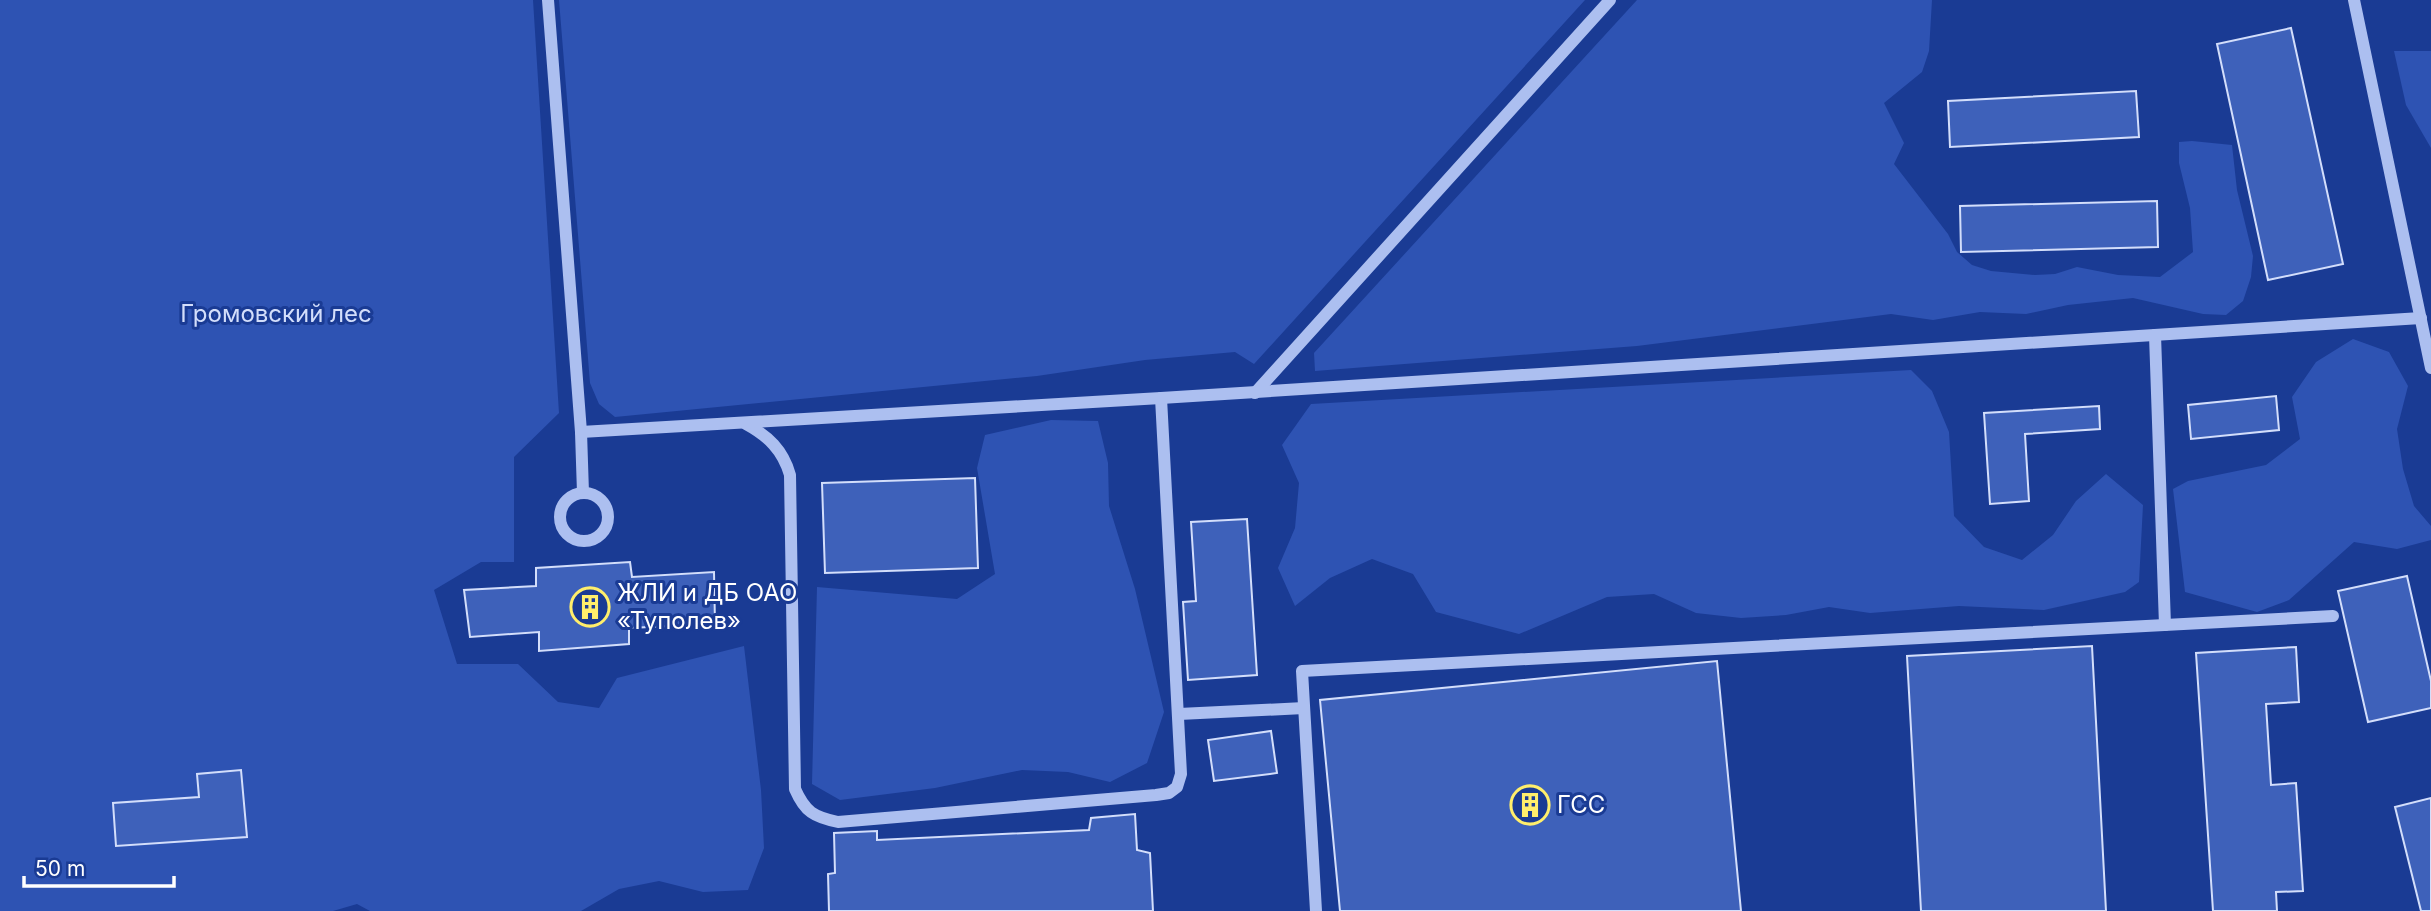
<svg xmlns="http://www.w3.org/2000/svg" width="2431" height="911" viewBox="0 0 2431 911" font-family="Inter,sans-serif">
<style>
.green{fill:#2e53b3}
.building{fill:#3e61ba;stroke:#d3defb;stroke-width:2}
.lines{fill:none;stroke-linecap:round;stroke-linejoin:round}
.minor{stroke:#acbff0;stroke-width:12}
.labels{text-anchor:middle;stroke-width:6;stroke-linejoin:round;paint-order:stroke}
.park-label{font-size:24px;fill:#d3defb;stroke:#1a3b94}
.poi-label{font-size:24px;fill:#fff;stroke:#1a3b94;text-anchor:start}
</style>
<rect width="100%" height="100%" fill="#1a3b94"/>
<!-- green -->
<g class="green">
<path d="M0,0H533L559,413L514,457V562H481L434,590L457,664H518L558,702L599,708L617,678L744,646L761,790L764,848L748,890L703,892L659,881L619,889L581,911H370L357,904L333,911H0Z"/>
<path d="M559,0H1585L1254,364L1235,352L1145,360L1037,376L615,417L599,404L590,383Z"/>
<path d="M1637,0H1932L1929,51L1922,72L1884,103L1904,143L1894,164L1948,234L1957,252L1972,265L1991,271L2035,275L2055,274L2077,267L2118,275L2160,277L2193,252L2190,208L2179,163V142L2192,141L2232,145L2237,190L2253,256L2251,277L2243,301L2226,315L2203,314L2133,298L2068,305L2026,314L1980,312L1933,320L1891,314L1637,346L1315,371L1314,353Z"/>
<path d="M2394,51H2431V148L2406,105Z"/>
<path d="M2353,339L2389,352L2408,386L2397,429L2403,469L2414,506L2431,526V540L2397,549L2354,542L2289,600L2257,612L2185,592L2173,489L2188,481L2266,465L2300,439L2292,397L2316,362Z"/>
<path d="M1911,370L1932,391L1949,432L1954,516L1984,547L2022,560L2053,535L2076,501L2106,474L2143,505L2139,582L2125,592L2044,610L1959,606L1870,613L1829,607L1786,615L1741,618L1696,613L1654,594L1607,597L1519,634L1436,612L1413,574L1372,559L1330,578L1295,606L1278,568L1295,528L1299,483L1282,445L1311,404Z"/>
<path d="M1051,420L1098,421L1108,463L1109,506L1135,589L1164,712L1147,763L1110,782L1068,772L1022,770L935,788L840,800L812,784L817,587L957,599L995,574L977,468L985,435Z"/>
</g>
<!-- building -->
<g class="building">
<path d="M2291,28L2343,264L2268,280L2217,44Z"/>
<path d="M2136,91L2139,137L1950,147L1948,101Z"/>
<path d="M2157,201L2158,247L1961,252L1960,206Z"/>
<path d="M2276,396L2279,430L2191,439L2188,405Z"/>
<path d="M2099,406L2100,429L2025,434L2029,501L1990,504L1984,413Z"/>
<path d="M975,478L978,568L825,573L822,483Z"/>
<path d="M1247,519L1257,675L1188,680L1183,602L1196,601L1191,522Z"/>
<path d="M630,562L632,577L714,572L715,624L629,628V644L539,651V632L470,637L464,590L536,586V568Z"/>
<path d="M2407,576L2431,681V708L2368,722L2338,591Z"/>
<path d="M2092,646L2106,911H1921L1907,656Z"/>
<path d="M2296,647L2299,702L2266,704L2271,785L2296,783L2303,891L2276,892L2277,911H2213L2196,653Z"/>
<path d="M1717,661L1741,911H1340L1320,700Z"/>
<path d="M1271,731L1277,773L1214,781L1208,740Z"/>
<path d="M241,770L247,837L116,846L113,803L199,797L197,774Z"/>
<path d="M2431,798V911H2421L2395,807Z"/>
<path d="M1135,814L1137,850L1150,853L1153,911H829L828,874L835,873L834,833L877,831V840L1089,830L1091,818Z"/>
</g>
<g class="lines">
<!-- minor -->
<g class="minor">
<path d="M548,0L581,432L583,493"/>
<path d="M2354,0L2431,368"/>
<path d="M2155,335L2165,625"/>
<path d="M1255,393L1610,0"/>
<path d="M746,424C768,436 783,450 790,475L795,789C805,812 814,817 838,822L1156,795L1169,793L1177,787L1181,774L1161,398"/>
<path d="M581,432L1161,398L2421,318"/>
<circle cx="584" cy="517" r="24"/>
<path d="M1179,714L1304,708"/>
<path d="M1316,911L1302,671L2333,616"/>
</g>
</g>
<!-- icons -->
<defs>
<g id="building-ring" transform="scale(2.0125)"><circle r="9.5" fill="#1a3b94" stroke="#ffee6b" stroke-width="1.5"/><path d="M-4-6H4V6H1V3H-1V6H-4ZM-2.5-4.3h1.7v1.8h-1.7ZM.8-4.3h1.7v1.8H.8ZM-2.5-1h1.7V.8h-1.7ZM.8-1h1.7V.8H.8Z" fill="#ffee6b"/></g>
</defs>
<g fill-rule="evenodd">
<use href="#building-ring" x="590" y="607"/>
<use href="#building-ring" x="1530" y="805"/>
</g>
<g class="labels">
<!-- park labels -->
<g class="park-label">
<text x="276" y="322">Громовский лес</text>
</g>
<!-- poi labels -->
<g class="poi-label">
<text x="617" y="601">ЖЛИ и ДБ ОАО<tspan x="617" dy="28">«Туполев»</tspan></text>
<text x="1557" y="813">ГСС</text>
</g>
</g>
<!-- scale -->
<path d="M24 876v10h150v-10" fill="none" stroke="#ffffff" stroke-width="3.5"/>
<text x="35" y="876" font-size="21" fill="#ffffff" stroke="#1a3b94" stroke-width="5" paint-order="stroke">50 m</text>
</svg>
